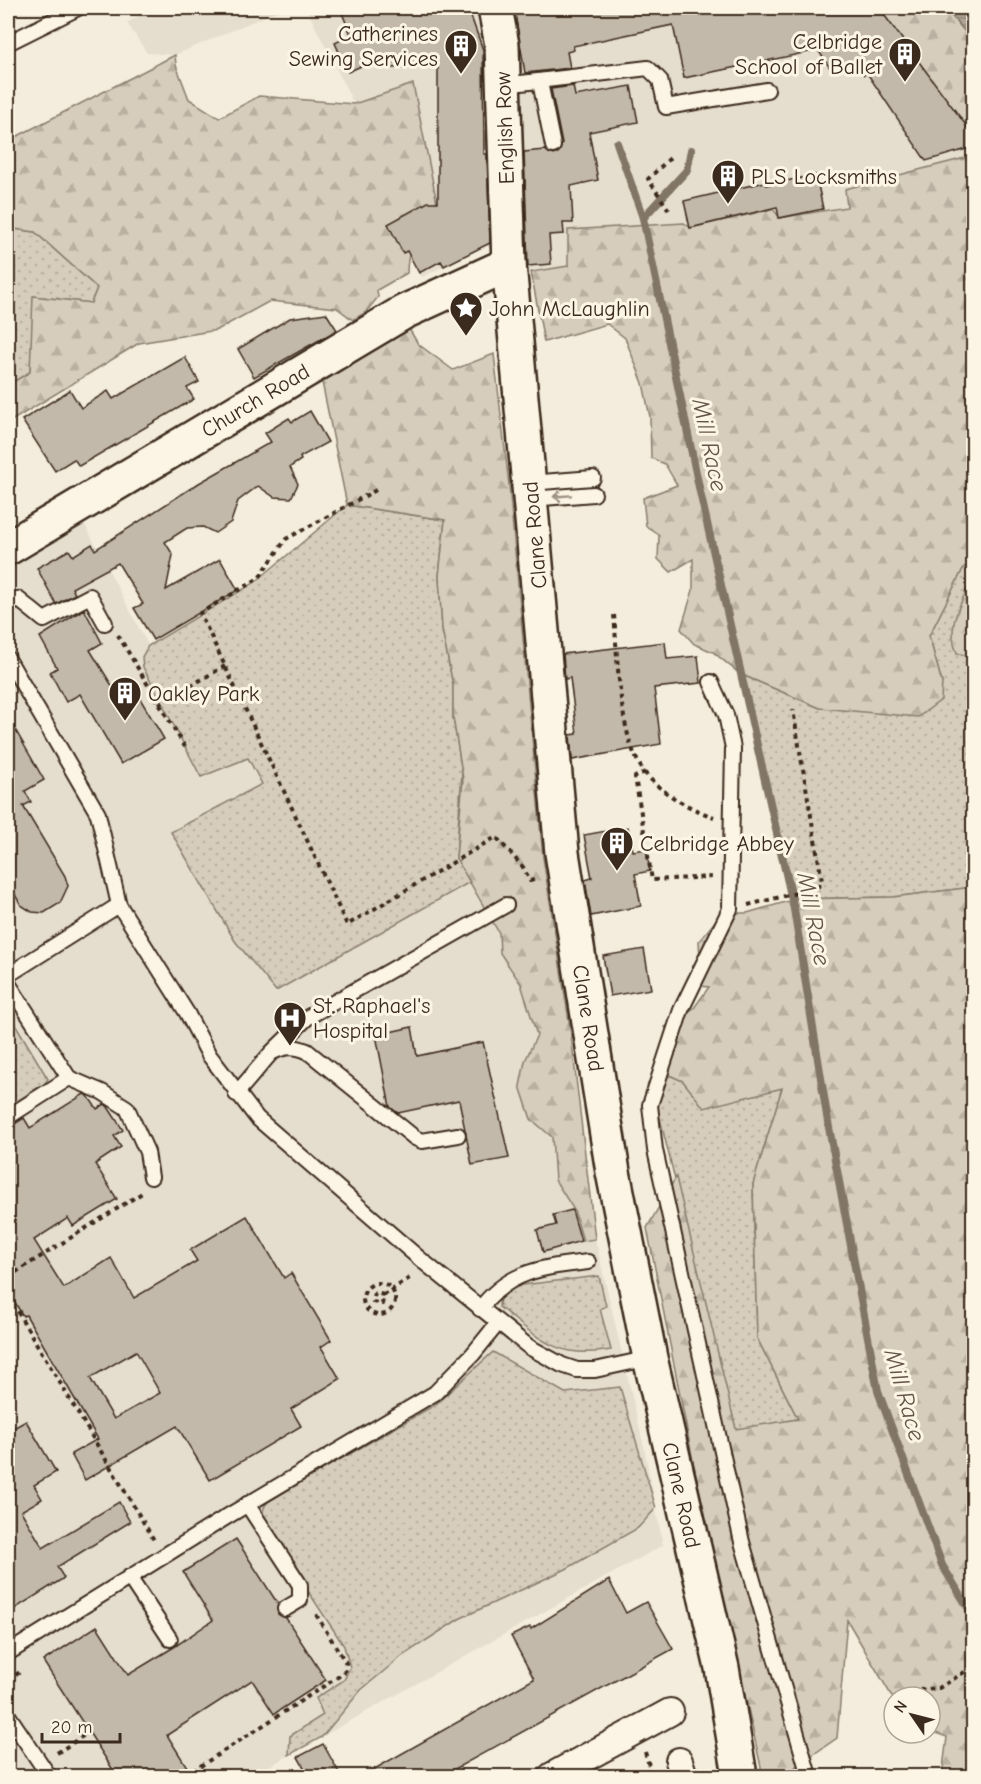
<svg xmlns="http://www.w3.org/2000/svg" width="981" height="1784" viewBox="0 0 981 1784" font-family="'Comic Neue',sans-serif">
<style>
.built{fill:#e5ddce}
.grass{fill:url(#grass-dots);stroke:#887c6e;stroke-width:1.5}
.forest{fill:url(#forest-firs);stroke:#887c6e;stroke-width:1.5}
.park{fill:url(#park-crowns);stroke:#887c6e;stroke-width:1.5}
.water{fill:url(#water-rules);stroke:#817466;stroke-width:1.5}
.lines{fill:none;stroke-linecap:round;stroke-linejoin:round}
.stream{stroke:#817466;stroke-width:8}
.building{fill:#c3b9aa;stroke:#3b2a1e;stroke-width:1.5;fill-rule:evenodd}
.lane-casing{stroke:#3b2a1e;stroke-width:18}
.street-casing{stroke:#3b2a1e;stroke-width:30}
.secondary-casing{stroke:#3b2a1e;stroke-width:38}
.path{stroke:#3b2a1e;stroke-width:4;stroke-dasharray:4.5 4.5;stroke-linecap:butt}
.lane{stroke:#fcf5e5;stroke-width:14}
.street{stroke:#fcf5e5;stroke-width:26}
.secondary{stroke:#fcf5e5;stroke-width:33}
.oneway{stroke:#9c9082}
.labels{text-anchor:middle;stroke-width:6;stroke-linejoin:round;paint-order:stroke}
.poi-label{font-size:22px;fill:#3b2a1e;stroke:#fcf5e5;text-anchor:start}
.street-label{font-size:22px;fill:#3b2a1e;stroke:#fcf5e5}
.water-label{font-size:24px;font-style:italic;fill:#645548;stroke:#fcf5e5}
</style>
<defs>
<pattern id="grass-dots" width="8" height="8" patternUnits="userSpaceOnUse" patternTransform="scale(1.5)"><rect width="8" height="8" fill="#d6cdbd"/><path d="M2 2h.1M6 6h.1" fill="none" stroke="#b9b0a2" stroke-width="1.8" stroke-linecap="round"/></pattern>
<pattern id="forest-firs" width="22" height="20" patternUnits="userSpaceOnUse" patternTransform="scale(1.5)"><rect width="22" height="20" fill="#d6cdbd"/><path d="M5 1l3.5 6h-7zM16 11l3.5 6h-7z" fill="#b9b0a2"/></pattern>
<pattern id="park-crowns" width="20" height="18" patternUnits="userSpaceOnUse" patternTransform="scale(1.5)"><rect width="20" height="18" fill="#d6cdbd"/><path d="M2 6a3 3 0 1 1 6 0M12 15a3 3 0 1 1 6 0" fill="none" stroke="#b9b0a2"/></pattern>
<pattern id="water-rules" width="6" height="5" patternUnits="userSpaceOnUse" patternTransform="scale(1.5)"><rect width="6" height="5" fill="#b0a596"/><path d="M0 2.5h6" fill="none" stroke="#90877a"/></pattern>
</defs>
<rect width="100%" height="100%" fill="#f4eddd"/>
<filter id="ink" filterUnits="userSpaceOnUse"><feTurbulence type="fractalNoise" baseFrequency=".0167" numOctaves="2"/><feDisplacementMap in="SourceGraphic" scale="12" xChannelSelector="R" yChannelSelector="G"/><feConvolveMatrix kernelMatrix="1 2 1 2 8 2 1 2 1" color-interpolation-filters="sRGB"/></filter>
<g filter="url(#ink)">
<!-- built -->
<g class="built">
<path d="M137,8H284L175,55L147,53L127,23L140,15Z"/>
<path d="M306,8H879L906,42L973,105V172L968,157L941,164L846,189L848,207L775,222L692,230H569L568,266L517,272L487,246L422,277L386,224L413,84L354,104Z"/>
<path d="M408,327L418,344L453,370L494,354L509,485L543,858L570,1027L595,1238L644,1447L663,1545L252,1776H8V567L83,521L148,645L254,583L347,505L322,382Z"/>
</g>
<!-- grass -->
<g class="grass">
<path d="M8,228L35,232L97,288L91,303L34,296L30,372L8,385Z"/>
<path d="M347,505L445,520L439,576L442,629L453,685V717L462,772L456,858L470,882L276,991L235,941L171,832L262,784L248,758L201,777L143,667L142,657L148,646L254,583Z"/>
<path d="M973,566V887L893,897L796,899L740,674L820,708L942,683L929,636L964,567Z"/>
<path d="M8,1012L48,1079L44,1084L8,1107Z"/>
<path d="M667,1074L683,1081L704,1107L782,1088L753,1184L757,1338L798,1419L736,1430L657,1106L659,1086Z"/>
<path d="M599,1276L606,1306L600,1309L611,1350C556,1360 539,1338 499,1307L500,1296L513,1286Z"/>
<path d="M493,1352L565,1393L620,1387L656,1508L638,1528L566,1569L459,1619L402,1656L361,1690L322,1737L289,1755L290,1736L323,1715L316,1698L344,1680L350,1667L344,1646L266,1527C262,1516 261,1510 268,1501L435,1405Z"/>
</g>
<!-- forest -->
<g class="forest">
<path d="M879,8H945L973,41V136Z"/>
<path d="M175,55L176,65L189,99L219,118L259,96L354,104L413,84L441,223C418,238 407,243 407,273L377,290L378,297L366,312L353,320L337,308L270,301L217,330L139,343L8,423V385L30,372L33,296L91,303L97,288L35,232L8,228V141Z"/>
<path d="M969,157L974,172L973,566L964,567L929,636L942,683L941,700L918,717L820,708L740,674L713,652L694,644L681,629L693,590V559L671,572L658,559L659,535L646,526L643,498L677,485L665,464L651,458L650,417L643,383L625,338L607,324L544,342L531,272L568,266V230L684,223L691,228L773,209L780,218L847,207L845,189Z"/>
<path d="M408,327L418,344L453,370L494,354L509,485L543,858L570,1027L595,1239L583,1241L574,1210L555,1180L552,1137L531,1119L520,1086L525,1061L537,1035L521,984L500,953L499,933L456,858L463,779L453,717V685L442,629L439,576L445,520L347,505L322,382Z"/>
<path d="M973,887V1776H942L947,1737L930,1731V1697H894V1700L847,1620L837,1738L795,1767L797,1776H763L693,1461L647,1228L676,1177L736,1429L798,1419L757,1338L753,1184L782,1088L704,1108L683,1081L665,1073L674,1043L665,1027L694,1008L709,987L687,985L700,958L699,941L722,913H747L796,899L893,897Z"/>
</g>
<!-- park -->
<path class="park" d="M973,576L974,658H973L957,653C945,626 962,602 973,576Z"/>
<!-- water -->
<path class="water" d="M945,8H973V41Z"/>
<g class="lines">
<!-- stream -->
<g class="stream">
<path d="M617,143L643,218L700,492L794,909L828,1122L878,1391L942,1565L974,1617"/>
<path d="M643,218L687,170L691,150"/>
</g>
</g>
<!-- building -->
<g class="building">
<path d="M340,8H468L483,50L484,154H487L490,243L444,266L441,261L419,273L407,251L403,253L388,224L428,202H438V67L390,68L383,56L348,72L335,43L351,35Z"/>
<path d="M514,8H879L974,136V147L926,161L867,73L864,75L855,64L830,68L818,50L684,78L673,25L573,46L574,50L567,52L570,68L525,73Z"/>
<path d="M573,86L575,96L631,86L638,122L589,132L598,180L571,186L573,223H563L564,234L549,235L551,264L528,266L524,152L545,150L554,155L559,152L562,144L551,89Z"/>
<path d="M816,175L823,209L779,218L777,207L690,228L684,201L765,182L766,185Z"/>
<path d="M326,313L337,330L254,377L238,349L290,318Z"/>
<path d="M185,357L199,382L187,388L194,399L79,466L74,459L55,471L22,420L70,390L81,408L108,391L113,399Z"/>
<path d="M310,411L328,442L300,457L301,460L290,467L298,484L291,498L274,497L258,486L238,501L231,522L215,533L203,527L187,528L165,542L173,555L166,590L220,559L238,590L153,640L134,608L143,604L118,563L72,588L75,594L56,604L37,568L69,550L73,556L92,544L95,550L199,483L271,442L265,433L289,418L292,422Z"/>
<path d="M84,609L102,643L90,650L114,689L129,680L164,739L121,764L80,694L66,702L50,672L57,668L40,637Z"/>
<path d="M665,642L667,659L698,656L701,683L654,688L661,744L572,760L570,735L577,734L570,678L565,679L563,654Z"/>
<path d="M8,717L44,780L25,791L31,802L23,806L65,876L68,886L60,903L44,913L32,912L21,905L8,883Z"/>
<path d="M628,827L633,851L646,849L650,871L635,874L641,906L591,916L585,880L592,878L584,835Z"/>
<path d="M644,949L651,989L610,996L603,956Z"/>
<path d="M412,1027L417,1056L483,1042L509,1158L472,1165L459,1100L398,1113L390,1107L376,1035Z"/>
<path d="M84,1094L88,1096L97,1109L105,1104L108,1107L123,1130L114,1136L121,1147L95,1164L117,1199L73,1226L68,1218L34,1240L64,1288L111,1258L134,1298L197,1261L190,1250L247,1216L284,1278L291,1273L331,1340L321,1347L340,1379L291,1409L301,1426L210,1480L177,1426L85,1480L71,1454L98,1439L26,1315L23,1316L8,1291V1128L24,1118L30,1128ZM136,1351L160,1393L114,1419L90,1378Z"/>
<path d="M572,1210L581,1241L543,1252L537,1230L556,1225L553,1215Z"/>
<path d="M26,1421L56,1472L34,1485L42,1499L21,1511L43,1548L119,1502L130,1522L57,1567L64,1578L8,1613V1431Z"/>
<path d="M236,1539L278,1604V1614L286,1618L326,1680L274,1714L252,1680L167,1735L187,1767L172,1776H117L43,1661L97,1626L128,1675L174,1647L213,1620L183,1572Z"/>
<path d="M609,1580L626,1613L646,1602L673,1649L442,1776H362L534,1679L511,1636L530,1627L531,1629Z"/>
<path d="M323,1744L341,1776H309L298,1757Z"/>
</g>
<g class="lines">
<!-- lane casing -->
<g class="lane-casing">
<g id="lane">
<path d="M8,43L78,8"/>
<path d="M540,82L553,146"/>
<path d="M504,85L648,68L660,80L666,107L767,90"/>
<path d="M529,483L593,478"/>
<path d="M530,499L594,494"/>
<path d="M8,606L18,599L44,620L90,596L105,623"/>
<path d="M8,659L98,814L119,905L187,1013L209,1055L257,1118L420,1259L529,1347L562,1365L577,1370H595L650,1358"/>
<path d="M711,682L726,715L733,748L730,909L681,1010L650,1105L655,1150L742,1542L809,1776"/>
<path d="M8,975L119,905"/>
<path d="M8,983L69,1078L102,1092L127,1108L147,1152L151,1177"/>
<path d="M273,1052C286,1046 294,1046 307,1051L415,1138L422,1141L458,1135"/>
<path d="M236,1094L271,1053L308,1017L506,905"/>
<path d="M8,1117L69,1078"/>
<path d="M480,1309C508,1271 543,1267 588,1262"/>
<path d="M247,1504L300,1585V1600L285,1609"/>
<path d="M129,1577L170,1639"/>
<path d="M8,1653L228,1516L435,1393L473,1354L498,1323"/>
<path d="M8,1715L49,1776"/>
</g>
</g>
<!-- street casing -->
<g class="street-casing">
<g id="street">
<path d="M679,1761L684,1776"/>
<path d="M552,1776L670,1712"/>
</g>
</g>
<!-- secondary casing -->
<g class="secondary-casing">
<g id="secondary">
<path d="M495,8L502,45L509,264L562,853L613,1172L650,1358L722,1668L740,1776"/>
<path d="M8,548L404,312L509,264"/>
</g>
</g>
<!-- path -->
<g class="path">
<path d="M669,210L648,179L670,158"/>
<path d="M376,490L286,539L259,578L200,613L347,925L496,837L523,867L530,881L537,879"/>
<path d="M614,615C618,658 618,738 645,773C661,793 690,809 714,817"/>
<path d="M118,635L185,747"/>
<path d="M159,704L225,666"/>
<path d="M645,772L635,777L652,880L713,877"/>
<path d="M748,905L817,888L822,881L793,710"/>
<path d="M8,1277L142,1193"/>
<circle cx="379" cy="1299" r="16"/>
<path d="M384,1295L375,1293L373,1302L382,1304L384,1295L411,1277"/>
<path d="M8,1296L154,1540"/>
<path d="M8,1680L23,1670"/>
<path d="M911,1691L939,1688L974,1666"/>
<path d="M645,1752L652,1776"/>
<path d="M57,1753L89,1732"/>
<path d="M185,1776L344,1673L346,1663L315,1613"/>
</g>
<!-- lane -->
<use href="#lane" class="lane"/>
<!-- street -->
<use href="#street" class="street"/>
<!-- secondary -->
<use href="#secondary" class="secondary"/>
</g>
<!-- one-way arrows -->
<defs><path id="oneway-shaft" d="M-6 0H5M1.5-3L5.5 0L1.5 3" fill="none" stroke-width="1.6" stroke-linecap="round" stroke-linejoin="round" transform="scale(1.5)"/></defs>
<use class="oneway" href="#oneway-shaft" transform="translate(562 496) rotate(176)"/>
</g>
<!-- icons -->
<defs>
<g id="building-pin" transform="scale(1.725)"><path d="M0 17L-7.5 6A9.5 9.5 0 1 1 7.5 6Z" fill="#3b2a1e" stroke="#fcf5e5"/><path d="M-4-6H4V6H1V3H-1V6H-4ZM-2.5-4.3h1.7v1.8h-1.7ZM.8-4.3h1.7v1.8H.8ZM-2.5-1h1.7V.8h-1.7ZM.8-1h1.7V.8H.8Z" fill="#fff"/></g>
<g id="sight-pin" transform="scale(1.725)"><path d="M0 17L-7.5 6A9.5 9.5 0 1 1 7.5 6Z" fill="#3b2a1e" stroke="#fcf5e5"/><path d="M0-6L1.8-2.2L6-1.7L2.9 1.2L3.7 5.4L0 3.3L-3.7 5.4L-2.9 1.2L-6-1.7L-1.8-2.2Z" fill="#fff"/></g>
<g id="hospital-pin" transform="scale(1.725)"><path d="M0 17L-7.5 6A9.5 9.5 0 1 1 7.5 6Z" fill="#3b2a1e" stroke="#fcf5e5"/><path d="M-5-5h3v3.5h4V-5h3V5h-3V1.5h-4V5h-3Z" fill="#fff"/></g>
</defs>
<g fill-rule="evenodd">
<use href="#building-pin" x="461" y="46"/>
<use href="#building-pin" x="905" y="54"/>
<use href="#building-pin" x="728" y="176"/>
<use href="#sight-pin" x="466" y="308"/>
<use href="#building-pin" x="125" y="693"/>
<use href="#building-pin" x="617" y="843"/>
<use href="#hospital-pin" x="290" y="1018"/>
</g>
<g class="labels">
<!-- poi labels -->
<g class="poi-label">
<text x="438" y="41" text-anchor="end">Catherines<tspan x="438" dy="25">Sewing Services</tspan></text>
<text x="882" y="49" text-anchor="end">Celbridge<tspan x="882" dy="25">School of Ballet</tspan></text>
<text x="751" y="184">PLS Locksmiths</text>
<text x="489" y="316">John McLaughlin</text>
<text x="148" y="701">Oakley Park</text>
<text x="640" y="851">Celbridge Abbey</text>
<text x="313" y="1013">St. Raphael's<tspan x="313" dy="25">Hospital</tspan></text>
</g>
<!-- street labels -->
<g class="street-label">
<text transform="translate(504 128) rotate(-92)" y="8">English Row</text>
<text transform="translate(255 400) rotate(-31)" y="8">Church Road</text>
<text transform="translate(534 535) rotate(-95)" y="8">Clane Road</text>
<text transform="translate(589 1018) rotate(81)" y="8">Clane Road</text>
<text transform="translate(682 1495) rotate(77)" y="8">Clane Road</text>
</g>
<!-- water labels -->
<g class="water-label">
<text transform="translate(710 445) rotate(78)" y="8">Mill Race</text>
<text transform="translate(814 919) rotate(79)" y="8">Mill Race</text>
<text transform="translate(905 1395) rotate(74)" y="8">Mill Race</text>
</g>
</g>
<!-- margin -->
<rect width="981" height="1784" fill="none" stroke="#fcf5e5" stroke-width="30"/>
<rect x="15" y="15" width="951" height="1754" fill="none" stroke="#3b2a1e" stroke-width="2" filter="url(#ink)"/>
<!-- north arrow -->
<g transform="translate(912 1715) rotate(305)"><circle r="28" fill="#fcf5e5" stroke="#afa495" stroke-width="1.5"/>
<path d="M0-4.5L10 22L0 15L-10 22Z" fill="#3b2a1e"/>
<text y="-9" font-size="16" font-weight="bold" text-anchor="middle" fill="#3b2a1e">N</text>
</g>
<!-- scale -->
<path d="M42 1733v9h78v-9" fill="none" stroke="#3b2a1e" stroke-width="3"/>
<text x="51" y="1733" font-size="18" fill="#3b2a1e" stroke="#fcf5e5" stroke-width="4.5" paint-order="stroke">20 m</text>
</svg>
